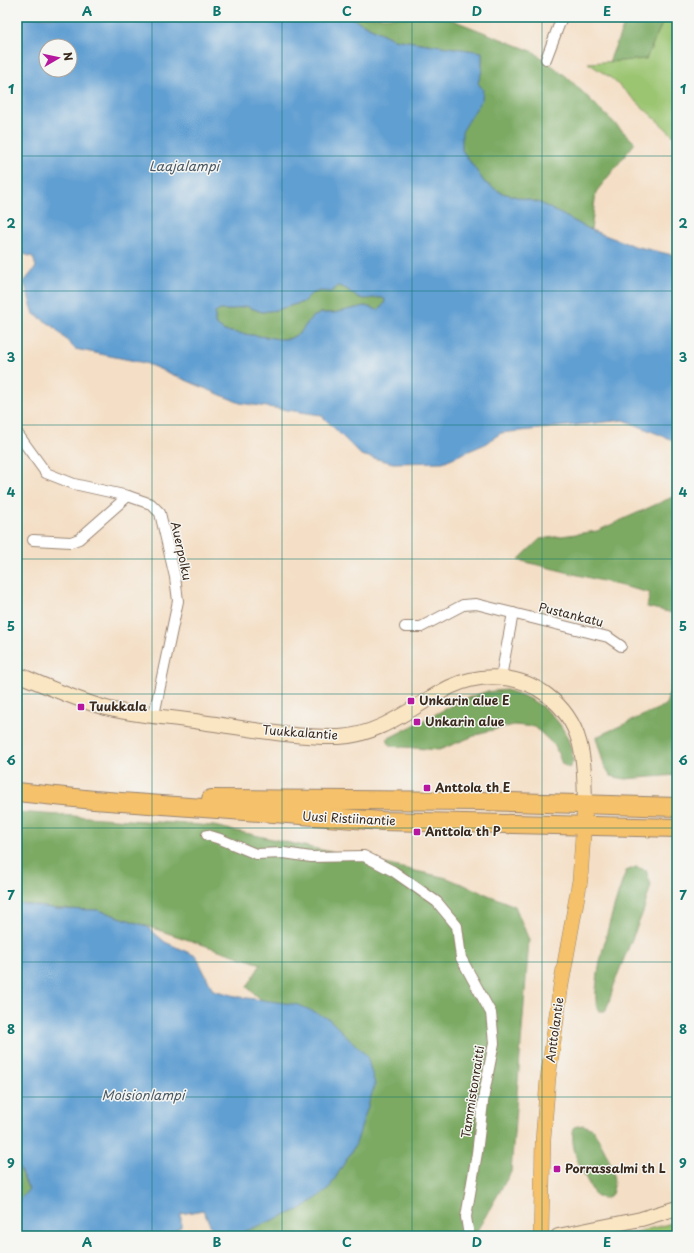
<svg xmlns="http://www.w3.org/2000/svg" width="694" height="1253" viewBox="0 0 694 1253" font-family="'Playpen Sans',sans-serif">
<style>
.green{fill:#9bc571;stroke:#6b7848}
.forest{fill:#7caa63;stroke:#5c6a40}
.water{fill:#619fd2;stroke:#4e6478;fill-rule:evenodd}
.lines{fill:none;stroke-linecap:round;stroke-linejoin:round}
.street-casing{stroke:#988472;stroke-width:12}
.secondary-casing{stroke:#988472;stroke-width:16}
.primary-casing{stroke:#988472;stroke-width:16}
.highway-casing{stroke:#988472;stroke-width:20}
.street{stroke:#fff;stroke-width:10}
.secondary{stroke:#fbe6c4;stroke-width:14}
.primary{stroke:#f5c16b;stroke-width:15}
.highway{stroke:#f5c16b;stroke-width:18}
.grid{fill:none;stroke:#0f766e;stroke-width:1;stroke-opacity:0.55}
.poi-dot{fill:#b5179e;stroke:#f6f6f2;stroke-width:1.5}
.labels{text-anchor:middle;stroke-width:3;stroke-linejoin:round;paint-order:stroke}
.street-label{font-size:12px;fill:#3b2a1e;stroke:#f6f6f2}
.poi-label{font-size:12px;font-weight:bold;fill:#3b2a1e;stroke:#f6f6f2;text-anchor:start}
.water-label{font-size:13px;font-style:italic;fill:#4a5966;stroke:#f6f6f2}
.neatline{fill:none;stroke:#0f766e;stroke-width:1.5}
.grid-label{font-size:13px;text-anchor:middle;font-weight:bold;fill:#0f766e}
</style>
<rect width="100%" height="100%" fill="#f6f6f2"/>
<filter id="ink" filterUnits="userSpaceOnUse"><feTurbulence type="fractalNoise" baseFrequency=".025" numOctaves="2"/><feDisplacementMap in="SourceGraphic" scale="8" xChannelSelector="R" yChannelSelector="G"/><feConvolveMatrix kernelMatrix="1 2 1 2 8 2 1 2 1" color-interpolation-filters="sRGB"/></filter>
<filter id="wash" filterUnits="userSpaceOnUse"><feTurbulence type="fractalNoise" baseFrequency=".012" numOctaves="4" result="noise"/><feDisplacementMap in="SourceGraphic" scale="16" xChannelSelector="R" yChannelSelector="G"/><feGaussianBlur stdDeviation="0.9" result="paint"/><feColorMatrix in="noise" values="0 0 0 0 0 0 0 0 0 0 0 0 0 0 0 0 0 1.4 0 .05"/><feComposite in="paint" operator="in"/></filter>
<g filter="url(#wash)">
<rect width="100%" height="100%" fill="#f4dfc6"/>
<!-- green -->
<g class="green">
<path d="M665,17L677,19V139L611,78L588,63L646,59Z"/>
<path d="M677,1222V1236H638L632,1233Z"/>
</g>
<!-- forest -->
<g class="forest">
<path d="M349,17H445L534,52L567,77L635,143L596,192L591,230L540,203L502,193L485,183L462,150L461,132L482,98L477,83L482,71V52L393,39Z"/>
<path d="M627,17H665L646,59L609,62Z"/>
<path d="M338,286C348,287 351,295 360,298C369,301 376,295 385,299L384,304L378,310L365,306L334,313H321L311,318L300,333L289,339H279L224,331L215,324V313L220,310H230L246,306L262,312L276,310L303,302L311,294L320,291L331,292Z"/>
<path d="M677,495V614L647,607L650,593L518,560L540,539L597,531Z"/>
<path d="M677,665V775L625,779L611,776L604,765L596,737L666,705Z"/>
<path d="M506,690C542,700 570,723 573,762L569,768L562,764L555,746L535,727L514,725L484,732L439,750L390,746L387,739L465,699L485,692Z"/>
<path d="M17,812L214,826L447,878L515,906L529,940L511,1172L474,1236H211L328,1190L267,1005L247,987L261,964L98,910L57,909L17,903Z"/>
<path d="M636,867L646,870L651,885L643,912L617,976L606,1011H598C588,987 616,898 626,871Z"/>
<path d="M583,1125L593,1129C604,1149 619,1171 612,1194L605,1199L595,1196C585,1175 568,1151 574,1127Z"/>
<path d="M17,1164L29,1190L17,1203Z"/>
</g>
<!-- water -->
<g class="water">
<path d="M17,17H349L393,39L482,52V71L478,83L483,90L482,99L462,132V150L485,183L502,193L540,203L591,230L634,246L677,256V442L624,420L501,433L483,445L443,462L393,463L361,455L321,415L240,403L145,363L75,349L53,326L34,314L24,282L36,267L33,257L17,252ZM46,46H70V70H46ZM338,286C348,287 351,295 360,298C369,301 376,295 385,299L384,304L378,310L365,306L334,313H321L311,318L300,333L289,339H279L224,331L215,324V313L220,310H230L246,306L262,312L276,310L303,302L311,294L320,291L331,292Z"/>
<path d="M17,903L57,909L98,910L146,926L165,942L196,956L213,990L240,997L299,1005L329,1019L367,1056L375,1084L356,1144L328,1190L301,1209L233,1236L212,1229L203,1210L181,1214V1227L165,1236H17V1203L29,1189L17,1164Z"/>
</g>
</g>
<g filter="url(#ink)">
<g class="lines">
<!-- street casing -->
<g class="street-casing">
<g id="street">
<path d="M546,59L562,17"/>
<path d="M17,433L46,473L74,484L128,496L151,504L160,513L175,577L178,601L154,715"/>
<path d="M33,540L71,542L79,539L128,496"/>
<path d="M405,627H421L463,605L476,604L608,637L621,646"/>
<path d="M501,677L513,613"/>
<path d="M207,835L220,839L256,854L284,853L311,857L364,856L393,871L437,902L457,926L461,958L491,1013L494,1043L484,1094L477,1153L466,1217L469,1236"/>
</g>
</g>
<!-- secondary casing -->
<g class="secondary-casing">
<g id="secondary">
<path d="M17,674C46,686 76,700 106,708C136,716 170,717 201,722C246,728 293,738 339,737C382,735 414,705 450,687C481,672 519,674 547,695C585,724 584,761 585,805"/>
<path d="M558,1236L641,1219L677,1208"/>
</g>
</g>
<!-- primary casing -->
<g class="primary-casing">
<path id="primary" d="M541,1236L543,1140L548,1078L561,985L580,880L585,805"/>
</g>
<!-- highway casing -->
<g class="highway-casing">
<g id="highway">
<path d="M17,792L94,800L382,821L677,828"/>
<path d="M211,799L480,801L677,807"/>
</g>
</g>
<!-- street -->
<use href="#street" class="street"/>
<!-- secondary -->
<use href="#secondary" class="secondary"/>
<!-- primary -->
<use href="#primary" class="primary"/>
<!-- highway -->
<use href="#highway" class="highway"/>
</g>
</g>
<!-- grid -->
<path class="grid" d="M152,17V1236M282,17V1236M412,17V1236M542,17V1236M17,156H677M17,291H677M17,425H677M17,559H677M17,694H677M17,828H677M17,962H677M17,1097H677"/>
<!-- markers -->
<g class="poi-dot">
<rect x="407" y="697" width="8" height="8" rx="2"/>
<rect x="77" y="703" width="8" height="8" rx="2"/>
<rect x="413" y="718" width="8" height="8" rx="2"/>
<rect x="423" y="784" width="8" height="8" rx="2"/>
<rect x="413" y="828" width="8" height="8" rx="2"/>
<rect x="553" y="1165" width="8" height="8" rx="2"/>
</g>
<g class="labels">
<!-- street labels -->
<g class="street-label">
<text transform="translate(181 551) rotate(78)" y="4">Auerpolku</text>
<text transform="translate(571 615) rotate(14)" y="4">Pustankatu</text>
<text transform="translate(300 733) rotate(4)" y="4">Tuukkalantie</text>
<text transform="translate(349 819) rotate(3)" y="4">Uusi Ristiinantie</text>
<text transform="translate(555 1030) rotate(-82)" y="4">Anttolantie</text>
<text transform="translate(473 1092) rotate(-81)" y="4">Tammistonraitti</text>
</g>
<!-- poi labels -->
<g class="poi-label">
<text x="419" y="705">Unkarin alue E</text>
<text x="89" y="711">Tuukkala</text>
<text x="425" y="726">Unkarin alue</text>
<text x="435" y="792">Anttola th E</text>
<text x="425" y="836">Anttola th P</text>
<text x="565" y="1173">Porrassalmi th L</text>
</g>
<!-- water labels -->
<g class="water-label">
<text x="184" y="171">Laajalampi</text>
<text x="143" y="1100">Moisionlampi</text>
</g>
</g>
<!-- margin -->
<rect width="694" height="1253" fill="none" stroke="#f6f6f2" stroke-width="44"/>
<!-- north arrow -->
<g transform="translate(58 58) rotate(81)"><circle r="19" fill="#f6f6f2" stroke="#aba49d"/>
<path d="M0-3L7 15L0 10L-7 15Z" fill="#b5179e"/>
<text y="-6" font-size="11" font-weight="bold" text-anchor="middle" fill="#3b2a1e">N</text>
</g>
<rect x="22" y="22" width="650" height="1209" class="neatline"/>
<g class="grid-label">
<text x="87" y="16">A</text>
<text x="217" y="16">B</text>
<text x="347" y="16">C</text>
<text x="477" y="16">D</text>
<text x="607" y="16">E</text>
<text x="11" y="94">1</text>
<text x="683" y="94">1</text>
<text x="11" y="228">2</text>
<text x="683" y="228">2</text>
<text x="11" y="362">3</text>
<text x="683" y="362">3</text>
<text x="11" y="497">4</text>
<text x="683" y="497">4</text>
<text x="11" y="631">5</text>
<text x="683" y="631">5</text>
<text x="11" y="765">6</text>
<text x="683" y="765">6</text>
<text x="11" y="900">7</text>
<text x="683" y="900">7</text>
<text x="11" y="1034">8</text>
<text x="683" y="1034">8</text>
<text x="11" y="1168">9</text>
<text x="683" y="1168">9</text>
<text x="87" y="1247">A</text>
<text x="217" y="1247">B</text>
<text x="347" y="1247">C</text>
<text x="477" y="1247">D</text>
<text x="607" y="1247">E</text>
</g>
</svg>
